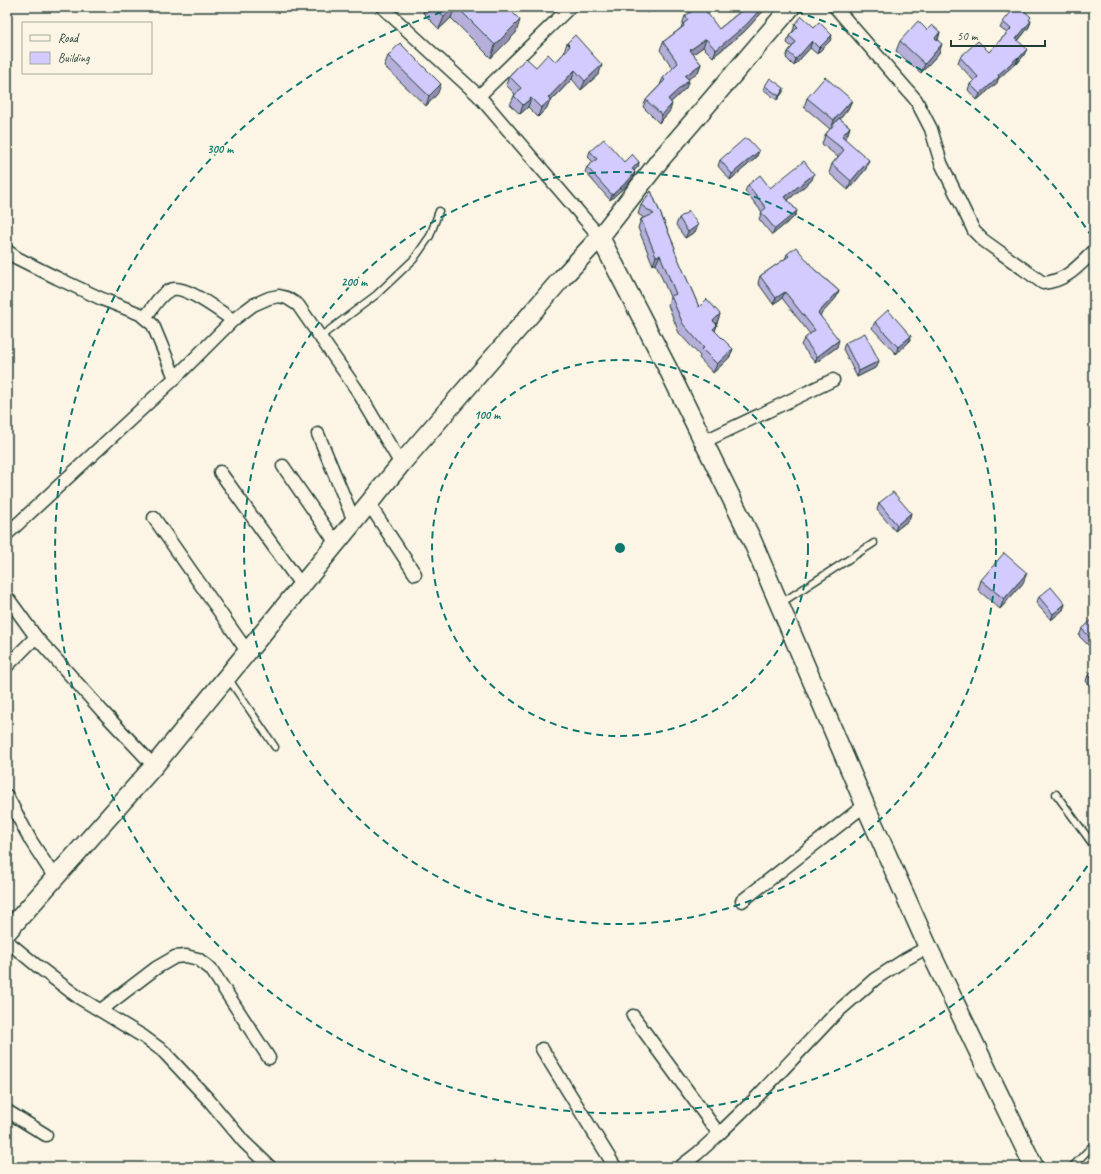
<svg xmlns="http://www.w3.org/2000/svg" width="1101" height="1174" viewBox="0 0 1101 1174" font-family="Caveat,sans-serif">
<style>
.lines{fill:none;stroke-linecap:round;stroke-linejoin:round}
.lane-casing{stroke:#1f3d34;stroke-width:9}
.street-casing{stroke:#1f3d34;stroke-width:15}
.secondary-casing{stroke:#1f3d34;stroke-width:21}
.lane{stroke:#fcf5e5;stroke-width:6}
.street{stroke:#fcf5e5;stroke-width:12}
.secondary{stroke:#fcf5e5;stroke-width:18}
.wall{fill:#b5afda;stroke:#1f3d34}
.shaded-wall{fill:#948eb1;stroke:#1f3d34}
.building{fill:#d3cbfd;stroke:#1f3d34}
.ring{fill:none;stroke:#0f766e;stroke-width:2;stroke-dasharray:7 5}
.centre{fill:#0f766e;stroke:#fcf5e5;stroke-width:2}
.ring-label{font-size:12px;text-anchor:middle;font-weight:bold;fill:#0f766e;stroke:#fcf5e5;stroke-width:3.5;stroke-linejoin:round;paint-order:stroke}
</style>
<rect width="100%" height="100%" fill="#fcf5e5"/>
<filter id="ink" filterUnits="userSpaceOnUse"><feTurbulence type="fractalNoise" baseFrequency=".025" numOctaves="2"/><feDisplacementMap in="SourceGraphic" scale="8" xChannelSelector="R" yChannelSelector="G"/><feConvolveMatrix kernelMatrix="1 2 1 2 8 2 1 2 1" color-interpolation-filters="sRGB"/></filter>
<g filter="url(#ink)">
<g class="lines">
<!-- lane casing -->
<g class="lane-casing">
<g id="lane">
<path d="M320,337L376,295L414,259L430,236L439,211"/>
<path d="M781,603L874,543"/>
<path d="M228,678L275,747"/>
<path d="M1056,794L1094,846"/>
<path d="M1072,1167L1094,1144"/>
</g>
</g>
<!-- street casing -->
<g class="street-casing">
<g id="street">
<path d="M382,7L479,96L600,237"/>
<path d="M835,7L916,100L931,129L941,163L974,231L983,240L1043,283C1067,281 1078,266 1094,251"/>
<path d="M479,96L570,7"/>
<path d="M7,251L17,258L57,278L102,299L140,314L153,325L175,378"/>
<path d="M145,318C152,309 159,295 170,290C184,283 220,312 233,320"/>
<path d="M318,434L354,521"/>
<path d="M703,442L833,380"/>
<path d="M283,466L336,543"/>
<path d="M220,472L302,586"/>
<path d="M369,504L415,574"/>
<path d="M154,518L247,651"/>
<path d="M7,534L175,378L233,320L253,305L269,298L279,296L287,298L298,305L357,390L401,464"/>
<path d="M7,597L36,637L103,712L154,766"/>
<path d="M7,666L36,637"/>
<path d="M7,796L31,841L55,878"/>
<path d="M742,901L865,805"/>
<path d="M7,941L36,965L78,997L144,1037L163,1051L208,1099L244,1142L270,1167"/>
<path d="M101,1010L156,968L175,957L186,956L198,959L211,969L269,1058"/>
<path d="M633,1016L719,1134"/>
<path d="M542,1049L615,1167"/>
<path d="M7,1111L46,1135"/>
<path d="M680,1167L698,1153L719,1134L755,1099L835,1014L875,979L906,959L928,947"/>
</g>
</g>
<!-- secondary casing -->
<g class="secondary-casing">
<g id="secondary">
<path d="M600,237L668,369L751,538L865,805L928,947L1034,1167"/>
<path d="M7,932L154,766L401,464L562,278L600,237L660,160L791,7"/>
</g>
</g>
<!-- lane -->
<use href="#lane" class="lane"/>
<!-- street -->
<use href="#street" class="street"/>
<!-- secondary -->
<use href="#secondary" class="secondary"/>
</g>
<!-- wall -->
<g class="wall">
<path d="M425,7H507L516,33L491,58L451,18L439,29L423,13Z"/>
<path d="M641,7H654L647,13Z"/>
<path d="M739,7H767L744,32L713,57L703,47L693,54L701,64L698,72L688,79L686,88L671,102L670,111L659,123L643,107L646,100L660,85L663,78L673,68L660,50L663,42L681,28L685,16L719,29L742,10Z"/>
<path d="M1030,20L1031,21L1029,27L1018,41L1024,55L1017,64L1016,63L998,79L997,83L977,100L968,90L970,84L974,81L958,63L960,57L989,52L1007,33L1000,28L1003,22Z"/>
<path d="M795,24L814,27L832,35L830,41L817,54L810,48L794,66L786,58L788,52L792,47L787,43L789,36L793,31Z"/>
<path d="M927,30L940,32L938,40L939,53L921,73L896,51L900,41Z"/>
<path d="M567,43L599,74L581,90L572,79L549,103L546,109L538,117L528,107L520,114L510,105L514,96L515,94L506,85L509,76L556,62L565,52H564Z"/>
<path d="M388,56L438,93L426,106L384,66Z"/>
<path d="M765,86L783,92L777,100L763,89Z"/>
<path d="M807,98L852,100L848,109L840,119L850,127L847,136L844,138L866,169L848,190L829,173L832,164L838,157L822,144L825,135L830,129L804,107Z"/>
<path d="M590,151L624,162H639L638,167L634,171L635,172L633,178L627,185L610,200L585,172L587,167L593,162L588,157Z"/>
<path d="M759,151L756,158L730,180L718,166L720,160Z"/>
<path d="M812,180L788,200L797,211L794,217L772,235L759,219L762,212L745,191L748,185L770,188Z"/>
<path d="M651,191L675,248L674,250L699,307L720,314L717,323L716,324L717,325L715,331L733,349L729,358L713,373L699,358L700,356L679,333L668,305L670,297L656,264L653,265L638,228L641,219L644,218L638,214L641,205Z"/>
<path d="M679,218L696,231L685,238L676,225Z"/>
<path d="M787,254L815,270L839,291L836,298L820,315L837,347L815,363L801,345L804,339L810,334L782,298L773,304L758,283L760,276L785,259Z"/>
<path d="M875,322L911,336L909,342L896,354L872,328Z"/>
<path d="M845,343L877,367L857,377L843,349Z"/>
<path d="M879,503L911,513L909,520L895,531L877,510Z"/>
<path d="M981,580L1023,583L1000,609L978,590Z"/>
<path d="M1039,597L1065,604L1063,610L1051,620L1036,603Z"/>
<path d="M1094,620V651L1079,636L1082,629Z"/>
<path d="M1094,670V691L1086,681L1088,675Z"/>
</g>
<!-- shaded-wall -->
<g class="shaded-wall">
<path d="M454,7H455L451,18L439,29L444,17Z"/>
<path d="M649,7H654L647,13Z"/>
<path d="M762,7H767L744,32L713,57L716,50Z"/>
<path d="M520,20L516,33L491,58L495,45Z"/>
<path d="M1031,21L1029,27L1014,45L1016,39Z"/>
<path d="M940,32L937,42L935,38Z"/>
<path d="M832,35L830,41L817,54L819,48Z"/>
<path d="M706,39L703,47L688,58L690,50Z"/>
<path d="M812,41L810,48L794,66L796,59Z"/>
<path d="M942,44L939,53L921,73L925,64Z"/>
<path d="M1027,49L1024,55L1017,64L1019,58Z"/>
<path d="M1018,57L1016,63L998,79L997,83L977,100L980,94L998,75Z"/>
<path d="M701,64L698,72L682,84L685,76Z"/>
<path d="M602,65L599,74L581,90L585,81Z"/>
<path d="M575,70L572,79L549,103L546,109L538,117L541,108L548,98Z"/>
<path d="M689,80L686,88L666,107L668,99Z"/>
<path d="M441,84L438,93L426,106L429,96Z"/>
<path d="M784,88L783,92L777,100L779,96Z"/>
<path d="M531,98L528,107L520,114L523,105Z"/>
<path d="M852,100L848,109L831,130L834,120Z"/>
<path d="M672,104L670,111L659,123L662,115Z"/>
<path d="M850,127L847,136L839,145L842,136Z"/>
<path d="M759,151L756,158L730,180L732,174Z"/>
<path d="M869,160L866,169L848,190L851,181Z"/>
<path d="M639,162L638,167L630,174L632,169Z"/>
<path d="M635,172L633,178L627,185L610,200L612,195Z"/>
<path d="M814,174L812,180L783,204L785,197Z"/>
<path d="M797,211L794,217L772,235L775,229Z"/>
<path d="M698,225L696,231L685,238L688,232Z"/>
<path d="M660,255L656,264L653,265L656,256Z"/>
<path d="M839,291L836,298L816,320L818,313Z"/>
<path d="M785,292L782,298L773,304L776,298Z"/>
<path d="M720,314L717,323L709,330L713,321Z"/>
<path d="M717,325L714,334L713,329Z"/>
<path d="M911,336L909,342L896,354L898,347Z"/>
<path d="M839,340L837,347L815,363L817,357Z"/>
<path d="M733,349L729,358L713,373L717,364Z"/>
<path d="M879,361L877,367L857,377L859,371Z"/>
<path d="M911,513L909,520L895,531L897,525Z"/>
<path d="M1027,573L1023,583L1000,609L1004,599Z"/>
<path d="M1065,604L1063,610L1051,620L1053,614Z"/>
</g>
<!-- building -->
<g class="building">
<path d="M435,7H454L444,17Z"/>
<path d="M457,7H507L520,20L495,45Z"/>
<path d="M698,7H703L719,29L746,7H762L747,24L716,50L706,39L690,50L701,64L685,76L689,80L668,99L672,104L662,115L646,100L665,80L663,78L678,63L663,42L684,26L683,24L688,20L685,16Z"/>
<path d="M1015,7H1016L1019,9L1020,7L1031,17L1029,20L1031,21L1016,39L1027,49L1019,58L1018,57L998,75L999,77L980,94L970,84L978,77L960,57L978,41L989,52L1011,29L1003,22Z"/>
<path d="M802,16L814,27L819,22L832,35L819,48L812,41L796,59L788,52L796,42L789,36L798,27L795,24Z"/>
<path d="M918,21L927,30L932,25L940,32L935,38L942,44L925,64L900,41Z"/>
<path d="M575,35L602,65L585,81L575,70L548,98L550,100L541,108L531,98L523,105L514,96L521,88L509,76L526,58L536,67L548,54L556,62L570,46L567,43Z"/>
<path d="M400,43L441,84L429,96L388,56Z"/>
<path d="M825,77L852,100L834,120L807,98Z"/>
<path d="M770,78L784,88L779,96L765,86Z"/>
<path d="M839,118L850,127L842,136L869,160L851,181L832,164L844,150L825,135Z"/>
<path d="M604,139L624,162L632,154L639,162L632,169L635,172L629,180L612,195L587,167L597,159L590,151Z"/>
<path d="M744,139H748L759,151L732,174L720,160Z"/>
<path d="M804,161L814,174L785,197L797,211L775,229L761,212L766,208L748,185L760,175L770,188Z"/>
<path d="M651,191L675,248L674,249L699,307L707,299L720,314L713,321L717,325L713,329L733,349L717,364L702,349L704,348L683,324L671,296L676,294L660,255L656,256L641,219L654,214L641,205Z"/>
<path d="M689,211L698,225L688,232L679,218Z"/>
<path d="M796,247L815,270L839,291L818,313L839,340L817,357L804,339L815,330L785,292L776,298L760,276L789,256L787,254Z"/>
<path d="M888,310L911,336L898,347L875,322Z"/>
<path d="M865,333L879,361L859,371L845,343Z"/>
<path d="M893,492L911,513L897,525L879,503Z"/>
<path d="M1004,553L1027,573L1004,599L981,580Z"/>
<path d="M1051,587L1065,604L1053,614L1039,597Z"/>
<path d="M1093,619L1094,620V642L1082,629Z"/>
<path d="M1094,670V682L1088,675Z"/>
</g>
</g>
<!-- distance rings -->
<g class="ring">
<circle cx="620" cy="548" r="188"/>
<circle cx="620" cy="548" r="376"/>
<path d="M1094 856A565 565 0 1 1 455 8M785 8A565 565 0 0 1 1094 240"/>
</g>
<circle cx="620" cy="548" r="6" class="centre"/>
<g class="ring-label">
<text x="220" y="153">300 m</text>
<text x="354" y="286">200 m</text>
<text x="487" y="419">100 m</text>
</g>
<!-- margin -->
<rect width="1101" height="1174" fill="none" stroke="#fcf5e5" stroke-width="24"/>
<rect x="12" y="12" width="1077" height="1150" fill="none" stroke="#1f3d34" stroke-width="1.5" filter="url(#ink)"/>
<!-- legend -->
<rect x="22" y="22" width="130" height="52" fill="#fcf5e5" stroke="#a4ab9e"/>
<rect x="30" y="35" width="20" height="6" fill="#fcf5e5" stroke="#a4ab9e"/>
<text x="58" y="42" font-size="12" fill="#1f3d34">Road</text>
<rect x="30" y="52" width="20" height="12" fill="#d3cbfd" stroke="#a4ab9e"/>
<text x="58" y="62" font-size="12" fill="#1f3d34">Building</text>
<!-- scale -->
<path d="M951 40v6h94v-6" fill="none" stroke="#1f3d34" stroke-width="2"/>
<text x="957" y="40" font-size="12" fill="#1f3d34" stroke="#fcf5e5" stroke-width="3" paint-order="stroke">50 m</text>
</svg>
